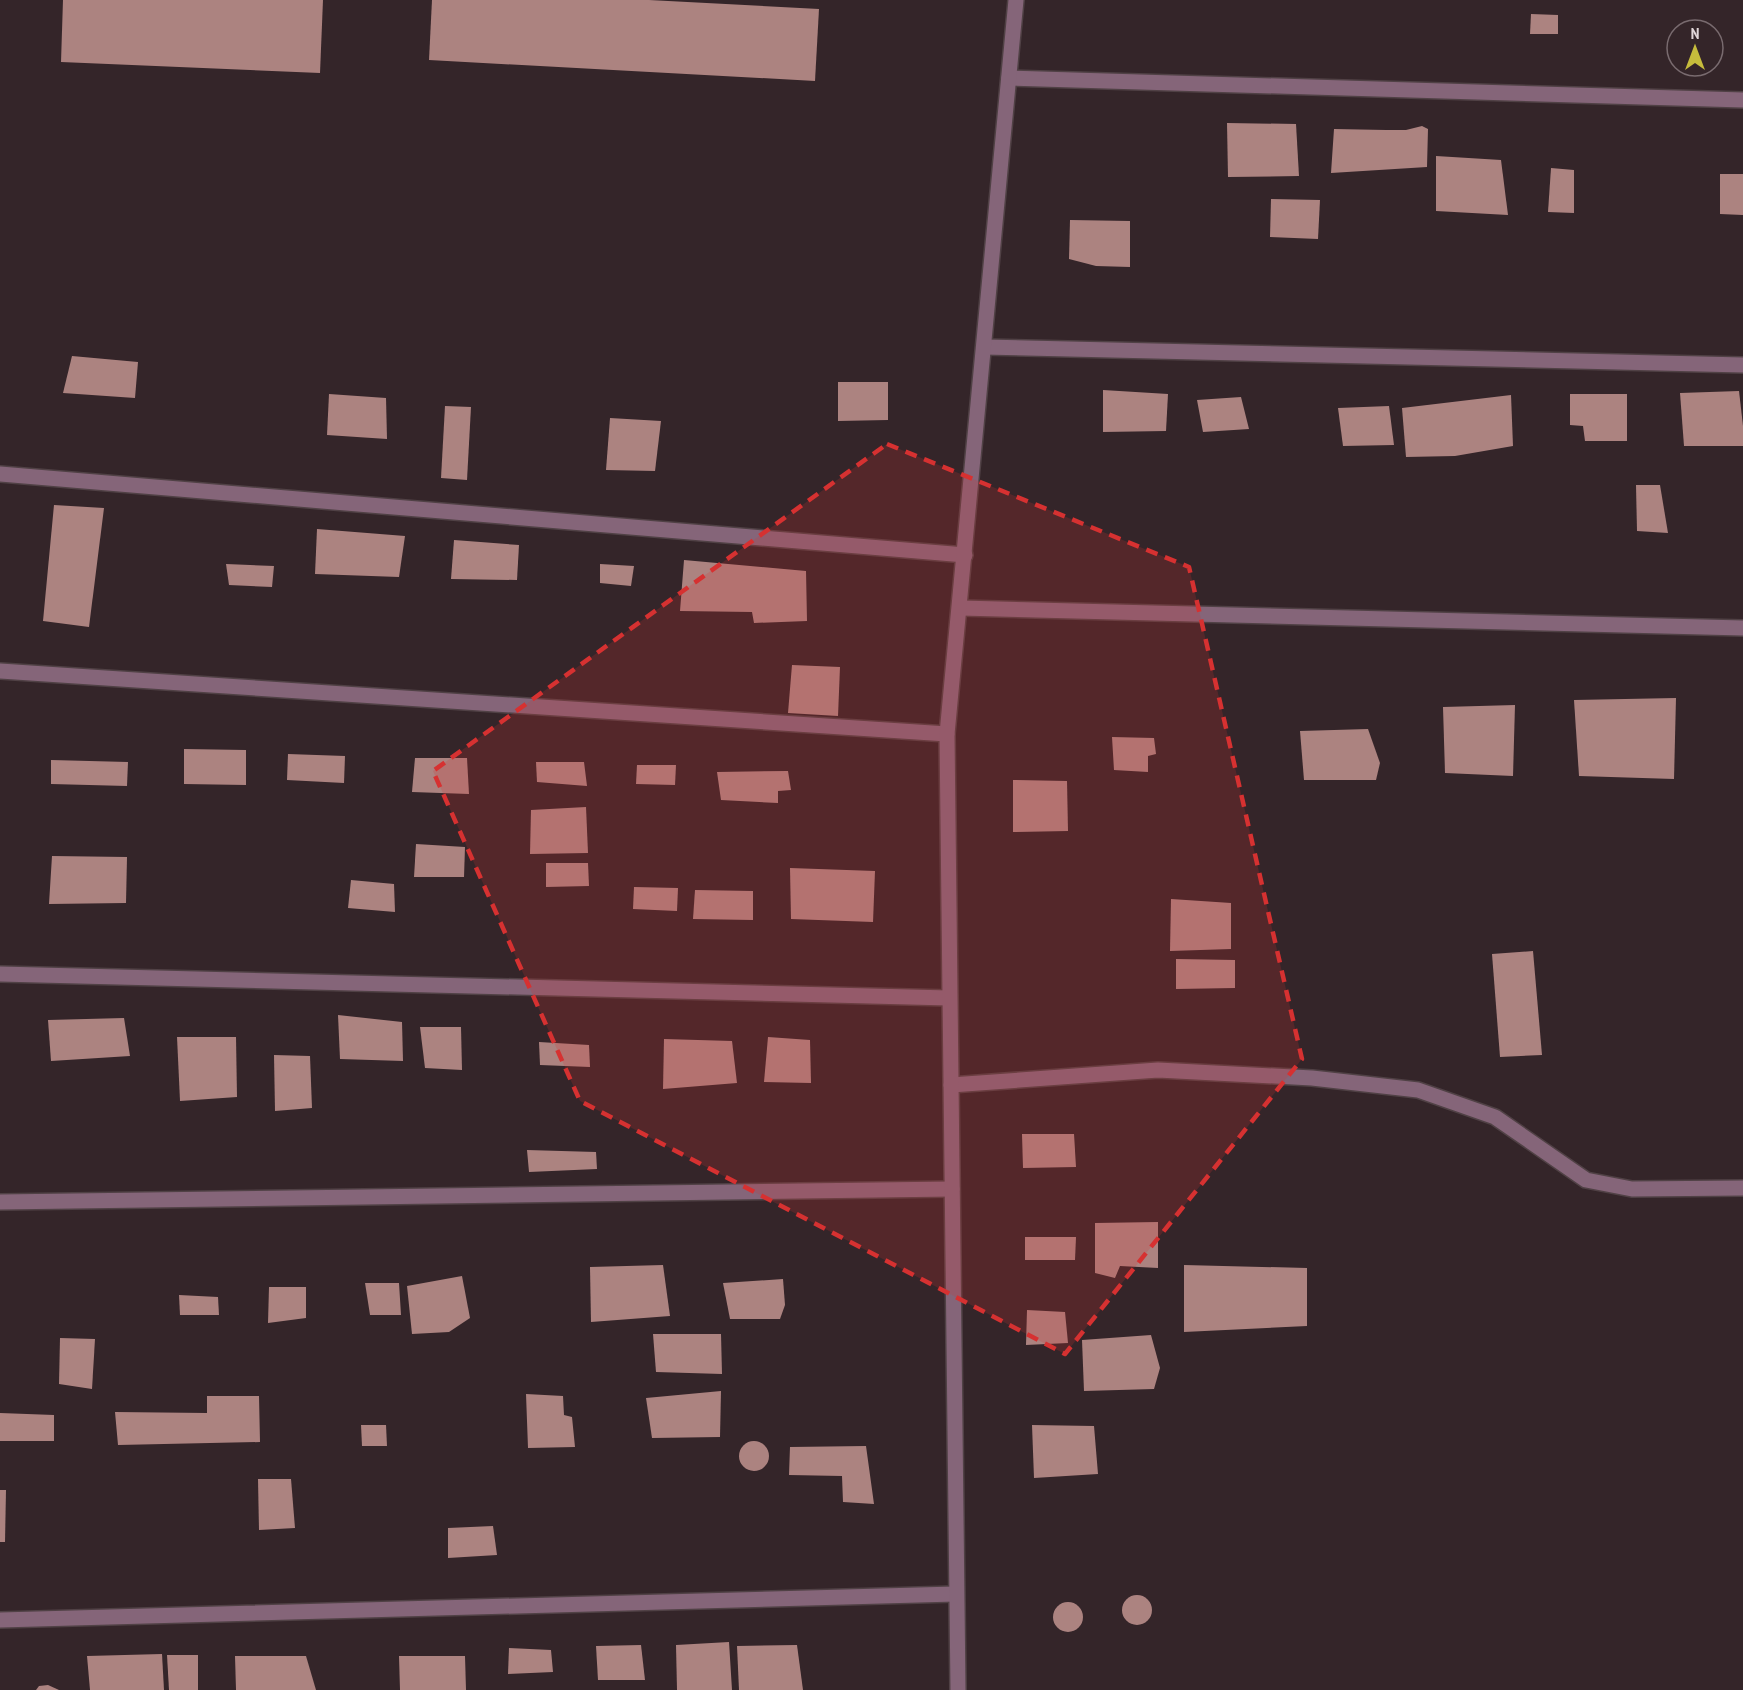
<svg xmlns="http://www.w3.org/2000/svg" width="1743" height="1690" viewBox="0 0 1743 1690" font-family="'PT Sans Narrow',sans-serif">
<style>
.building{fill:#ac8380}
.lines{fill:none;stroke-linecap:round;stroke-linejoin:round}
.minor-casing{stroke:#504145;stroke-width:18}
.minor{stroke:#856579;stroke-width:15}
.marked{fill:#d63131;fill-opacity:0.2;stroke:#d63131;stroke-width:4.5;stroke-dasharray:12 8;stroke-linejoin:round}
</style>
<rect width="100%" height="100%" fill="#342529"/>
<!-- building -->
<g class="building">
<path d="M63,0H323L320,73L61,62Z"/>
<path d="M432,0H649L819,9L815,81L429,60Z"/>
<path d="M1531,14L1558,15V34H1530Z"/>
<path d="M1227,123L1296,124L1299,176L1228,177Z"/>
<path d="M1422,126L1428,129L1427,167L1331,173L1334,129L1386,130H1406Z"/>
<path d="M1436,156L1501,160L1508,215L1436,211Z"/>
<path d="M1551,168L1574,170V213L1548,212Z"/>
<path d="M1720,174H1743V215L1720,214Z"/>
<path d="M1271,199L1320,200L1318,239L1270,237Z"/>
<path d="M1070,220L1130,221V267L1096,266L1069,259Z"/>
<path d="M72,356L138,362L135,398L63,393Z"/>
<path d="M838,382H888V420L838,421Z"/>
<path d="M1103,390L1168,394L1166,431L1103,432Z"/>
<path d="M1739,391L1743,426V446H1684L1680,393Z"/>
<path d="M329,394L386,398L387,439L327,435Z"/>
<path d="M1570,394H1627V441H1585L1583,426L1570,425Z"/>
<path d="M1511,395L1513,446L1455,456L1406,457L1402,408Z"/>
<path d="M1241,397L1249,429L1203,432L1197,400Z"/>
<path d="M445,406L471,407L467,480L441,478Z"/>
<path d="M1389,406L1394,445L1343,446L1338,408Z"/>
<path d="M610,418L661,421L655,471L606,470Z"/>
<path d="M1636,485H1660L1668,533L1637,531Z"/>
<path d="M54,505L104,508L89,627L43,621Z"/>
<path d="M317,529L405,536L399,577L315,574Z"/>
<path d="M454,540L519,545L517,580L451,579Z"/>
<path d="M684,560L806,571L807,621L754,623L752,612L680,611Z"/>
<path d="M226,564L274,566L272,587L229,585Z"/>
<path d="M600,564L634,566L631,586L600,583Z"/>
<path d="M792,665L840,667L838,716L788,713Z"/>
<path d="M1676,698L1674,779L1579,776L1574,700Z"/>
<path d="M1515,705L1513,776L1445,773L1443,707Z"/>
<path d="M1368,729L1380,763L1376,780H1304L1300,731Z"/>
<path d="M1112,737L1154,738L1156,754L1148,756V772L1114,770Z"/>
<path d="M184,749L246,750V785L184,784Z"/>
<path d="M288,754L345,756L344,783L287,780Z"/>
<path d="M415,758H467L469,794L412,792Z"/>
<path d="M51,760L128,762L127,786L51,784Z"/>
<path d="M536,762H584L587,786L537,782Z"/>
<path d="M637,765H676L675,785L636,784Z"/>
<path d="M788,771L791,790L778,791V803L721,800L717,772Z"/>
<path d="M1013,780L1067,781L1068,831L1013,832Z"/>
<path d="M586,807L588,853L530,854L531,810Z"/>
<path d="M416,844L465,847L464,877H414Z"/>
<path d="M52,856L127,857L126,903L49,904Z"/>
<path d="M546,863H588L589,886L546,887Z"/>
<path d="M790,868L875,871L873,922L791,919Z"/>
<path d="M351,880L394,884L395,912L348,908Z"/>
<path d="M634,887L678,888L677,911L633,909Z"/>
<path d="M695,890L753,891V920L693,919Z"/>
<path d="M1171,899L1231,903V949L1170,951Z"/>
<path d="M1533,951L1542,1055L1500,1057L1492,954Z"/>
<path d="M1176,959L1235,960V988L1176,989Z"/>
<path d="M338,1015L402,1022L403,1061L340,1059Z"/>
<path d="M124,1018L130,1056L51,1061L48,1020Z"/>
<path d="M420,1027H461L462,1070L425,1068Z"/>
<path d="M177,1037H236L237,1097L180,1101Z"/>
<path d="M768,1037L810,1040L811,1083L764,1082Z"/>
<path d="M664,1039L732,1041L737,1083L663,1089Z"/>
<path d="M539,1042L589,1045L590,1067L540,1065Z"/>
<path d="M274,1055L310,1056L312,1108L275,1111Z"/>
<path d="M1022,1134H1074L1076,1167L1023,1168Z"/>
<path d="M527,1150L596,1152L597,1169L529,1172Z"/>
<path d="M1158,1222V1268L1120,1266L1115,1278L1095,1273V1223Z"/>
<path d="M1025,1237H1076L1075,1260H1025Z"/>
<path d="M663,1265L670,1316L591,1322L590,1267Z"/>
<path d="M1184,1265L1307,1268V1326L1184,1332Z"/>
<path d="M462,1276L470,1318L449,1332L412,1334L407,1286Z"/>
<path d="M783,1279L785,1305L780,1319H730L723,1283Z"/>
<path d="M365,1283H399L401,1315H370Z"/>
<path d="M269,1287H306V1318L268,1323Z"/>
<path d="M179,1295L218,1297L219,1315H180Z"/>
<path d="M1027,1310L1065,1312L1068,1343L1026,1345Z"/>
<path d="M653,1334H721L722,1374L656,1372Z"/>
<path d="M1151,1335L1160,1368L1154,1389L1084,1391L1082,1340Z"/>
<path d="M60,1338L95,1339L92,1389L59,1384Z"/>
<path d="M721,1391L720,1437L652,1438L646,1398Z"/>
<path d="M526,1394L563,1396L564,1415L572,1417L575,1447L528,1448Z"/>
<path d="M207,1396H259L260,1442L118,1445L115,1412L207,1413Z"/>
<path d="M0,1413L54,1415V1441H0Z"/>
<path d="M361,1425H386L387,1446H362Z"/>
<path d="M1032,1425L1094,1426L1098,1474L1034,1478Z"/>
<circle cx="754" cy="1456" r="15"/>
<path d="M866,1446L874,1504L843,1502L842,1476L789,1475L790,1447Z"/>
<path d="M258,1479H291L295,1528L259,1530Z"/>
<path d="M0,1490H6L5,1542H0Z"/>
<path d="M493,1526L497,1555L448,1558V1528Z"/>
<circle cx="1137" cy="1610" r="15"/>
<circle cx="1068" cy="1617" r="15"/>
<path d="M729,1642L732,1690H677L676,1645Z"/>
<path d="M641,1645L645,1680H598L596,1646Z"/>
<path d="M797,1645L803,1690H739L737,1646Z"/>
<path d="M509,1648L551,1650L553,1672L508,1674Z"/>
<path d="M162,1654L164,1690H90L87,1656Z"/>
<path d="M167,1655H198V1690H169Z"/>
<path d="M235,1656H306L316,1690H236Z"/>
<path d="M399,1656H465L466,1690H400Z"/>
<path d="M48,1685L59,1690H36L39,1686Z"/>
</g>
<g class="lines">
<!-- minor casing -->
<g class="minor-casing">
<g id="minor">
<path d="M1009,78L1743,100"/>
<path d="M984,347L1743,365"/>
<path d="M0,474L965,555"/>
<path d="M961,608L1743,628"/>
<path d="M0,671L947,734"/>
<path d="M0,974L949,998"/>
<path d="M951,1085L1158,1070L1312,1078L1418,1090L1495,1117L1586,1180L1632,1189L1743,1188"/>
<path d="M0,1202L952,1189"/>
<path d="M0,1620L955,1594"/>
<path d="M958,1690L947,734L1016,0"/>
</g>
</g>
<!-- minor -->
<use href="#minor" class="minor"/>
</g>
<!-- marked area -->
<path class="marked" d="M887,444L1189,567L1302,1059L1065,1354L580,1101L433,771Z"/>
<!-- north arrow -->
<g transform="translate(1695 48)"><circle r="28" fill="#342529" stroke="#796b6f" stroke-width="1.5"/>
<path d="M0-4.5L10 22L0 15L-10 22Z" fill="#c6bc3c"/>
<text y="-9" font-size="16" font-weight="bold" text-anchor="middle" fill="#e0d5d8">N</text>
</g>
</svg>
